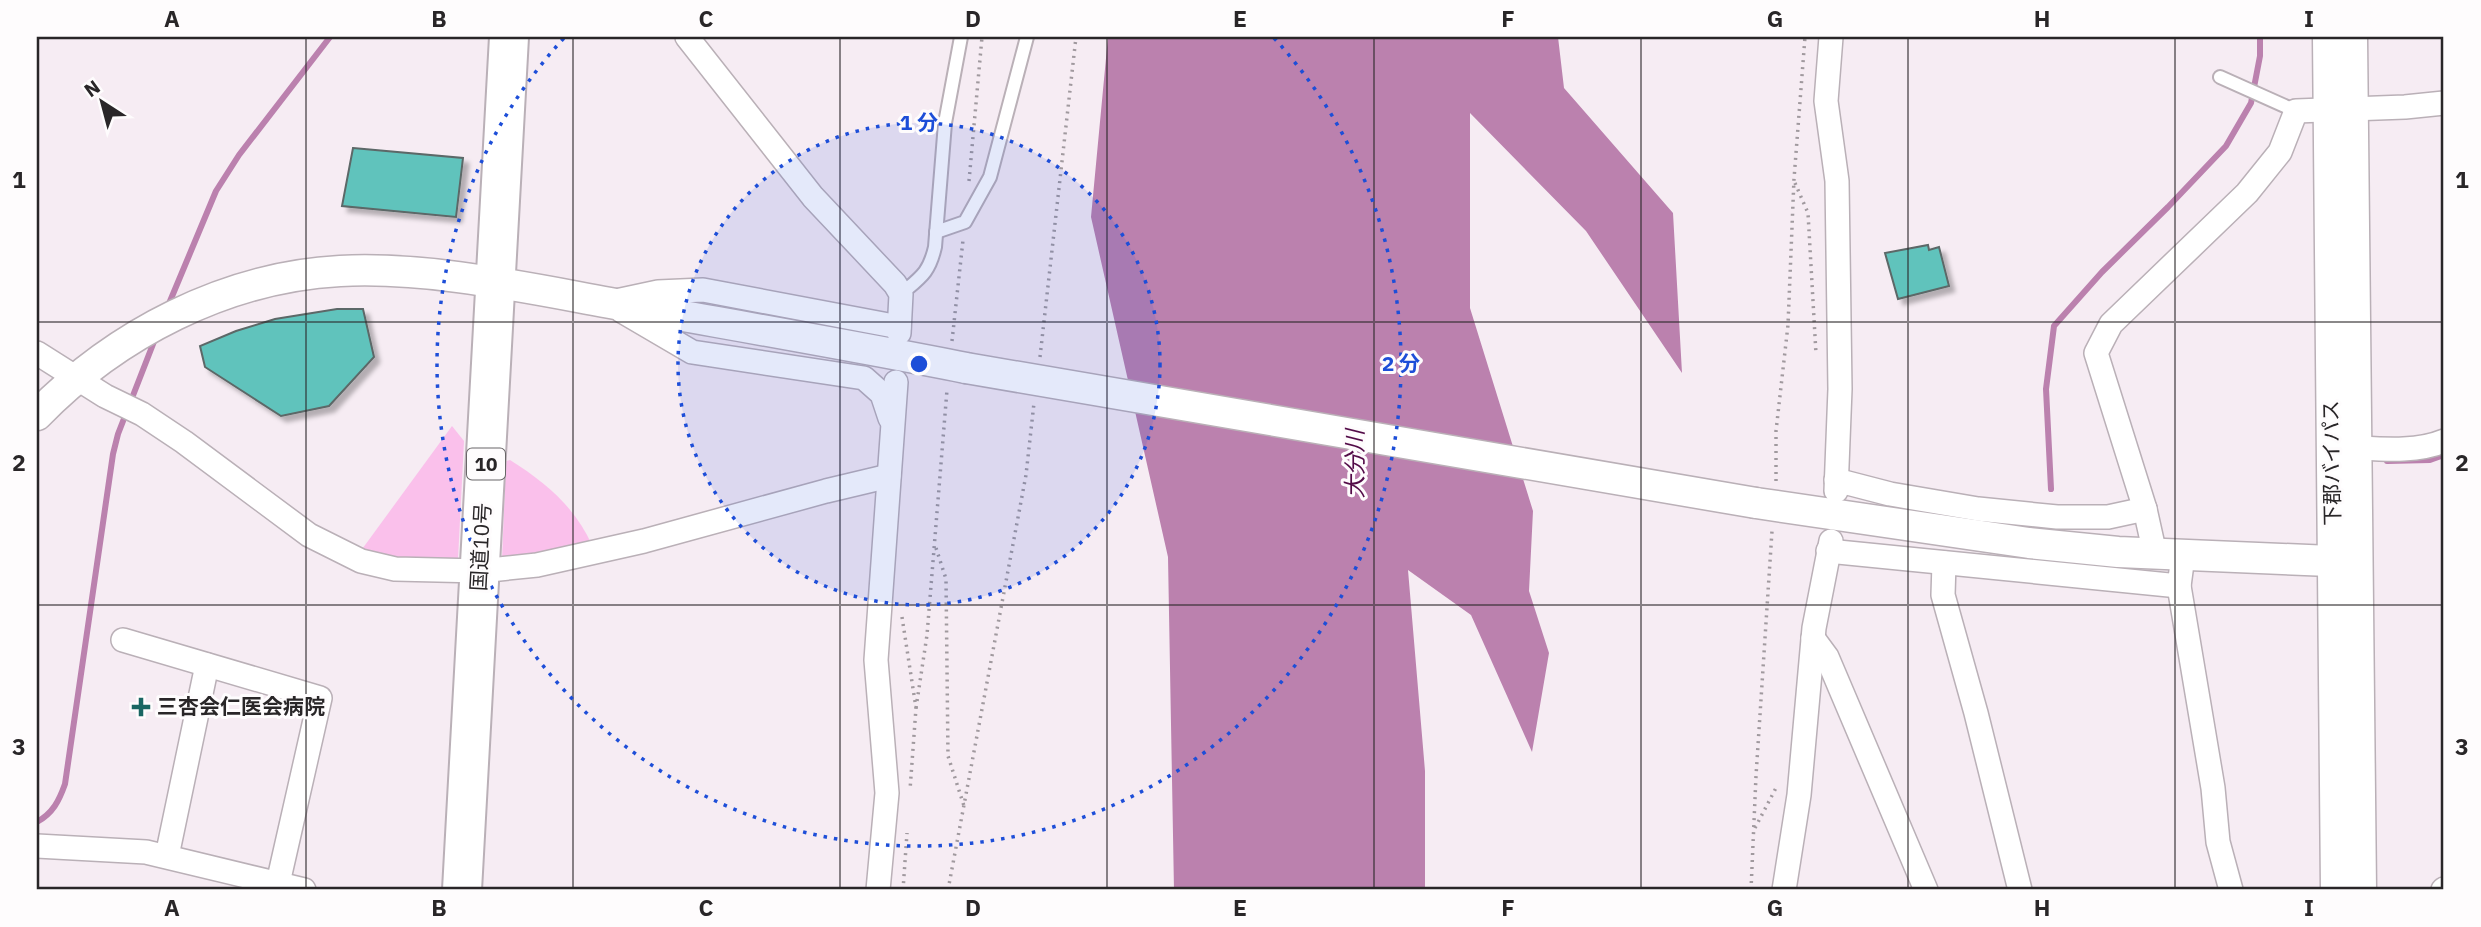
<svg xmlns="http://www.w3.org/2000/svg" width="2481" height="927" viewBox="0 0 2481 927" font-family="'IBM Plex Sans','Noto Sans JP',sans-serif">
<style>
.green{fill:#fac0eb}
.water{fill:#bb81ae}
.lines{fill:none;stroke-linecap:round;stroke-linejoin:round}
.stream{stroke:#bb81ae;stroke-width:6}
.building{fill:#60c3bc;stroke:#5c6867;stroke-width:2;filter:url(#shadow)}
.service-casing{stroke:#bab0b7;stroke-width:16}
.minor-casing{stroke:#bab0b7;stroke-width:26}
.tertiary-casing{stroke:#bab0b7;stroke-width:33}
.trunk-casing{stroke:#bab0b7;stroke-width:42}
.path{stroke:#a0999e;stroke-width:3.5;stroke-dasharray:2 5;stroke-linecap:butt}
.service{stroke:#fff;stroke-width:12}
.minor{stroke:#fff;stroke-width:23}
.tertiary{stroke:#fff;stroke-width:30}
.trunk{stroke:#fff;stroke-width:38}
.tertiary-bridge-casing{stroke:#bab0b7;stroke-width:33;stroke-linecap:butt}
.tertiary-bridge{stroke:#fff;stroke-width:30}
.grid{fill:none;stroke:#292628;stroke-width:2;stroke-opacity:0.55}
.ring{fill:none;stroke:#1d4ed8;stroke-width:3.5;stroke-dasharray:3.5 7}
.poi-dot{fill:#196662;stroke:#fefcfd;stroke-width:2.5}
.labels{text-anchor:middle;stroke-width:6;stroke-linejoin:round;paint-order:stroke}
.shield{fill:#fefcfd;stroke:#696668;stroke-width:2}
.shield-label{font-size:19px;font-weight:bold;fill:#292628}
.street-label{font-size:21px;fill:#292628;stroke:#fefcfd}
.poi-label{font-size:21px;font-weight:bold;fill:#292628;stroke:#fefcfd;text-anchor:start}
.water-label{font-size:23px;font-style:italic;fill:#530b48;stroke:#fefcfd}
.centre{fill:#1d4ed8;stroke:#fefcfd;stroke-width:3.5}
.ring-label{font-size:21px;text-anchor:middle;font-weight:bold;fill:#1d4ed8;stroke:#fefcfd;stroke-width:6;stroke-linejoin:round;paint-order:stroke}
.neatline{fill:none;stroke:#292628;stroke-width:2.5}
.grid-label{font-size:23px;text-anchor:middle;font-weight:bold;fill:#292628}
</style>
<defs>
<filter id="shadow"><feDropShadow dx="5.5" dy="5.5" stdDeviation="2" flood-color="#0004"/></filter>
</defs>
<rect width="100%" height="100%" fill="#f6ecf3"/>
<!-- green -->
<g class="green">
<path d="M452,426L464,441L458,559L456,566L451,567L360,552Z"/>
<path d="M510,460C545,482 575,507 592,545L502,560L506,461Z"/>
</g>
<!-- water -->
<path class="water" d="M1108,37H1558L1564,88L1673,213L1682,373L1586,231L1470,113V308L1533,511L1529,591L1549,653L1532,752L1471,615L1408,570L1425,771V890H1174L1168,557L1091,217Z"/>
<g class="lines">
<!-- stream -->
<g class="stream">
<path d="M168,306L216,191L239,155L330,37"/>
<path d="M2387,461L2430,460L2444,455"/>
<path d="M2051,489L2046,389L2054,326L2102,272L2168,207L2226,146L2251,103L2260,56V37"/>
<path d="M37,822C53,813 59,801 65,784L113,454L118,434L155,339"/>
</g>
</g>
<!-- building -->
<g class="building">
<path d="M353,148L463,158L456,217L342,206Z"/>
<path d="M1928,245L1929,250L1939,247L1949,286L1898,299L1885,253Z"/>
<path d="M337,309H363L374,357L329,406L281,416L205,367L200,346L236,331L275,319Z"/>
</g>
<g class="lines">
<!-- service casing -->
<g class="service-casing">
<g id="service">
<path d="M2220,77L2296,111"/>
<path d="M936,232L965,222L990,177L1027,37"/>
<path d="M901,294C921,277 929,273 935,247L945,123L961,37"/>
</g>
</g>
<!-- minor casing -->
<g class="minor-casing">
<g id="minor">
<path d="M687,37L813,197L895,284L901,294L899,333"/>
<path d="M1831,37L1826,101L1837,181L1840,389L1836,491"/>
<path d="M616,301L658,292L703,290L899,327"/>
<path d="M622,311L692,352L864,378L882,394L890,418"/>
<path d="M37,353L105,396L142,414L184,442L309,535L361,561L395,569L480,571L537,565L644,541L826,491L889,476"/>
<path d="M2340,447C2373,448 2413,454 2444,441"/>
<path d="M1836,480L1890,494L1978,509L2057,517H2108L2145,509"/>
<path d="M1828,551L2179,586L2183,556"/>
<path d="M2155,554L2145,509L2096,353L2111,324L2247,193L2280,152L2296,111L2405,107L2444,103"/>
<path d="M1944,563L1943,595L1976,713L2020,890"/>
<path d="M2179,586L2213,788L2218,842L2231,890"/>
<path d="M1813,638L1827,657L1926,890"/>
<path d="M123,640L320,698L278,883"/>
<path d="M37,846L146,852L304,890"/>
<path d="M167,856L207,665"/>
<path d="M878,890L887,793L876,660L896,382"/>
<path d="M1784,890L1799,795L1814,628L1831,541"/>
<path d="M2443,890L2444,889"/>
</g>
</g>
<!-- tertiary casing -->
<g class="tertiary-casing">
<g id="tertiary">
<path d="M2328,37L2336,890"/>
<path d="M2352,37L2361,890"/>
<path d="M37,415C116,334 226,277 340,271C435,266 540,291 633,307C744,327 855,346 966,368"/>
<path d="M1756,503L2029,543L2118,552L2354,562"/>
</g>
</g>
<!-- trunk casing -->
<g class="trunk-casing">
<path id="trunk" d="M462,890L509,37"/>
</g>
<!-- path -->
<g class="path">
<path d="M969,181L982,37"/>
<path d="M1795,183L1808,213L1816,354"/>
<path d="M952,341L963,240"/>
<path d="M1040,357L1076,37"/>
<path d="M1776,481V431L1788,325L1794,179L1805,37"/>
<path d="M936,548L946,579L948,756L964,806"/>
<path d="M902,617L916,708L910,790"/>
<path d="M916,708L927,635L947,390"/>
<path d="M1755,828L1777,786"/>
<path d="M903,890L907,833"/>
<path d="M948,890L1026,475L1034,403"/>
<path d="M1751,890L1756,776L1772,531"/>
</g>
<!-- service -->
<use href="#service" class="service"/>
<!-- minor -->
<use href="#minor" class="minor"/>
<!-- tertiary -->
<use href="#tertiary" class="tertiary"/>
<!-- trunk -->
<use href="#trunk" class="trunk"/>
<!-- tertiary-bridge casing -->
<g class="tertiary-bridge-casing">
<path id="tertiary-bridge" d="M966,368L1756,503"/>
</g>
<!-- tertiary-bridge -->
<use href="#tertiary-bridge" class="tertiary-bridge"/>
</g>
<!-- grid -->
<path class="grid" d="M306,37V890M573,37V890M840,37V890M1107,37V890M1374,37V890M1641,37V890M1908,37V890M2175,37V890M37,322H2444M37,605H2444"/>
<!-- distance rings -->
<circle cx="919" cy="364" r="241" fill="#1d4ed8" fill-opacity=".12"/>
<g class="ring">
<circle cx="919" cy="364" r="241"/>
<path d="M1274 38A482 482 0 1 1 564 38"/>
</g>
<!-- markers -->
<path class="poi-dot" d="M137.5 696.5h7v7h7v7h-7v7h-7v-7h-7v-7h7z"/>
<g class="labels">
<!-- shield labels -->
<rect class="shield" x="467" y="448.5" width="38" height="31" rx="5"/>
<g class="shield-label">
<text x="486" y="471">10</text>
</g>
<!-- street labels -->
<g class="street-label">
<text transform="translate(2332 463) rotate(-91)" y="7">下郡バイパス</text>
<text transform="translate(481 547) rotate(-87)" y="7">国道10号</text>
</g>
<!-- poi labels -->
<g class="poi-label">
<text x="157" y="714">三杏会仁医会病院</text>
</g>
<!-- water labels -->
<g class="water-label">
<text transform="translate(1355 464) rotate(-90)" y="8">大分川</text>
</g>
</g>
<circle cx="919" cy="364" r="10" class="centre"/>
<g class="ring-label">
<text x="919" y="130">1 分</text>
<text x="1401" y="371">2 分</text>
</g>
<!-- border -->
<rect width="2481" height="927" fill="none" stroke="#fefcfd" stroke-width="77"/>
<!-- north arrow -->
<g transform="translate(102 102) rotate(324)" stroke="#fefcfd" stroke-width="5" paint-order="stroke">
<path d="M0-5L12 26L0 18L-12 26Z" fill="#292628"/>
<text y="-10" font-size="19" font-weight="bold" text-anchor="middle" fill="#292628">N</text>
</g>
<rect x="38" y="38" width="2404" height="850" class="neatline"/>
<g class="grid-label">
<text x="172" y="27">A</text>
<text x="439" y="27">B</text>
<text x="706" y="27">C</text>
<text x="973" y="27">D</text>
<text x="1240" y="27">E</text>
<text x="1508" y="27">F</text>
<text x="1775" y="27">G</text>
<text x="2042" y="27">H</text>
<text x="2309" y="27">I</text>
<text x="19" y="188">1</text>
<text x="2462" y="188">1</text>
<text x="19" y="471">2</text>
<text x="2462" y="471">2</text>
<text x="19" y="755">3</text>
<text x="2462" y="755">3</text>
<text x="172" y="916">A</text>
<text x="439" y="916">B</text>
<text x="706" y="916">C</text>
<text x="973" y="916">D</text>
<text x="1240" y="916">E</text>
<text x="1508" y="916">F</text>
<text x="1775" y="916">G</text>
<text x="2042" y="916">H</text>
<text x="2309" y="916">I</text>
</g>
</svg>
